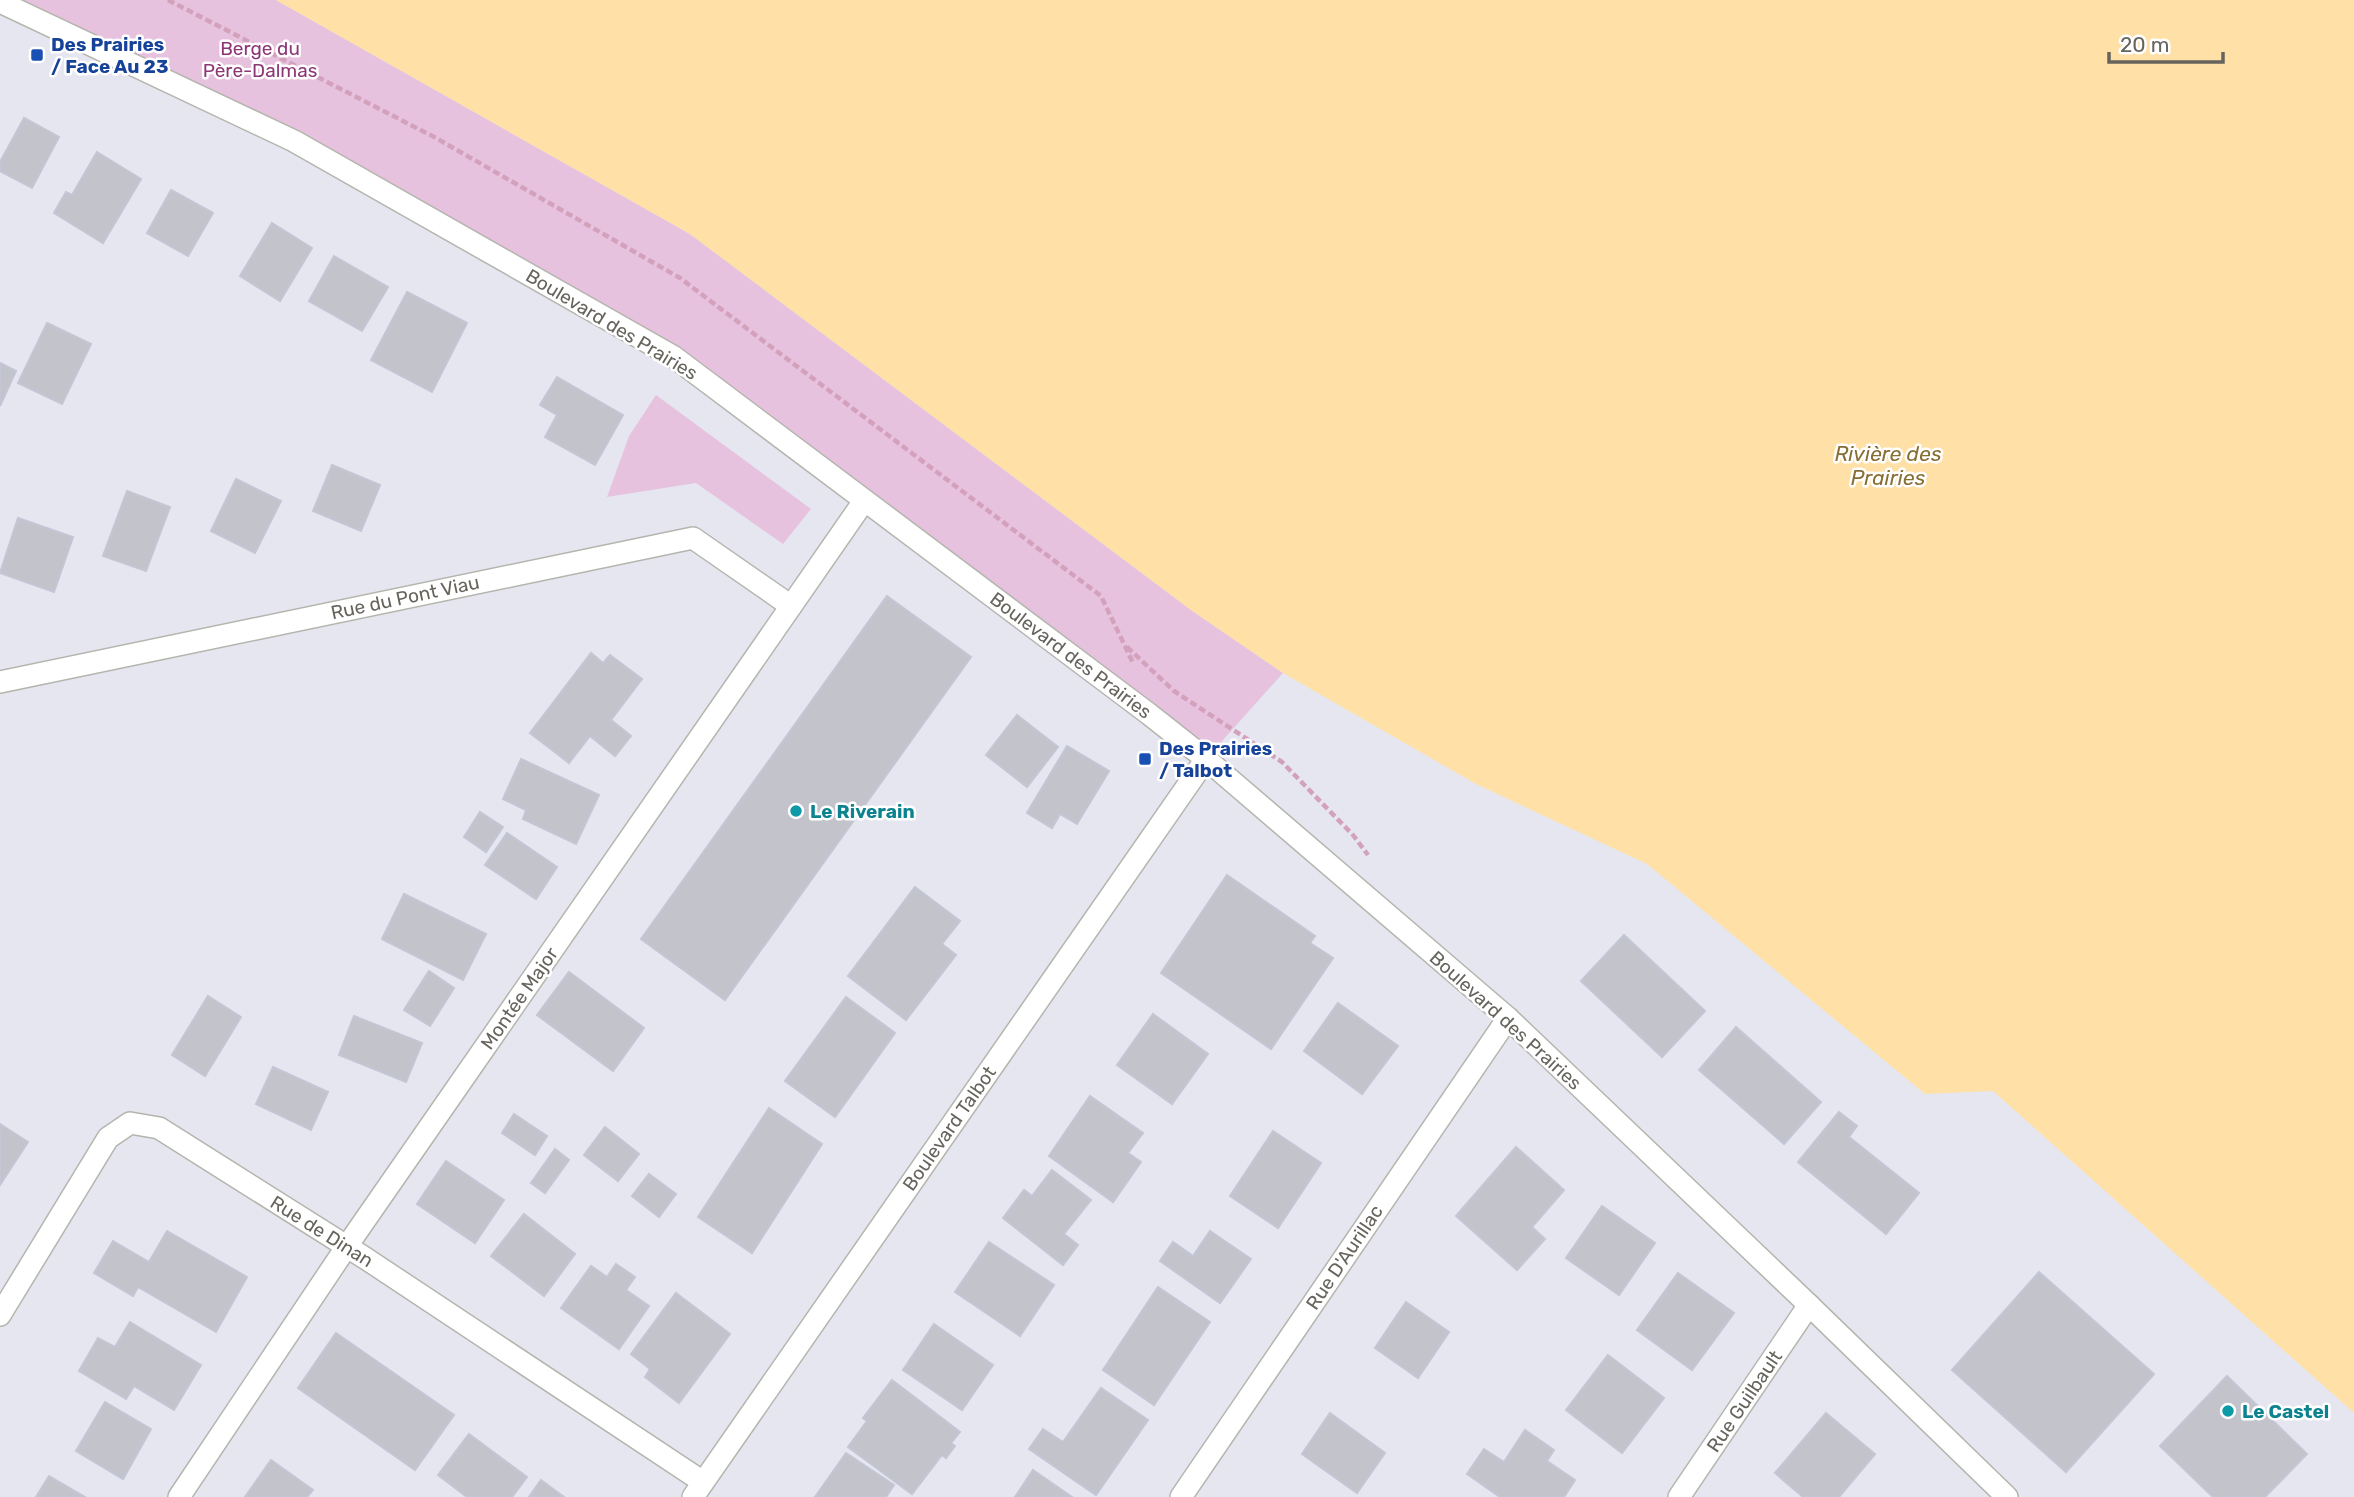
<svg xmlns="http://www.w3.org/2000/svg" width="2354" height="1497" viewBox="0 0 2354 1497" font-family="Rubik,sans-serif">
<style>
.green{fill:#e7c2df}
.water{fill:#ffe0a6}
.building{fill:#c2c3cb;stroke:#c4c5d5;stroke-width:2}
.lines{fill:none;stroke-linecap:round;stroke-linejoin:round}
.minor-casing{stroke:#b5b5ae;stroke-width:24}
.path{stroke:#d3a1bb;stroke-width:4.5;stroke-dasharray:7 3.5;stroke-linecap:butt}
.minor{stroke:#fff;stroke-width:21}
.transit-dot{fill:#1a4fb4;stroke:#fff;stroke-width:2.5}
.culture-dot{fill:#0f9aa8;stroke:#fff;stroke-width:2.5}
.labels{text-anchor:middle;stroke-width:5;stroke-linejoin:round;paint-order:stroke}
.transit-label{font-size:19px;font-weight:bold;fill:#164399;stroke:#fff;text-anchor:start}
.park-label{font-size:19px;fill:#8c3676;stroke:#fff}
.street-label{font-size:19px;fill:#66645d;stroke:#fff}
.culture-label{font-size:19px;font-weight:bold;fill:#0d838f;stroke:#fff;text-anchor:start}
.water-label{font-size:21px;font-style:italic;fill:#876f33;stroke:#fff}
</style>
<rect width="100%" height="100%" fill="#e5e6f0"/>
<!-- green -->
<g class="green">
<path d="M17,0H276L690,234L1191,610L1283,673L1206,759L674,357Z"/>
<path d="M656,395L811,509L783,544L696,483L607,497L629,436Z"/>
</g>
<!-- water -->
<path class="water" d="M276,0H2354V1413L1993,1091L1925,1094L1647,864L1476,784L1283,673L1191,610L690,234Z"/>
<!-- building -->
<g class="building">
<path d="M24,118L59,137L32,188L0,171V162Z"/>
<path d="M97,152L141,179L103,243L54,213L66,192L72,195Z"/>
<path d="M171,190L213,213L188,256L147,233Z"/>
<path d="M272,223L312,248L280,301L240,276Z"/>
<path d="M334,256L388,287L362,331L309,301Z"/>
<path d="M407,292L467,323L432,392L371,360Z"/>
<path d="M47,323L91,344L62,404L18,383Z"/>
<path d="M0,363L16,371L0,406Z"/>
<path d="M557,377L623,415L595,465L545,437L557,415L540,405Z"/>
<path d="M332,465L380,485L361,531L313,511Z"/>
<path d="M236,479L281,501L255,553L211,531Z"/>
<path d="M127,491L170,507L146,571L103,556Z"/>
<path d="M18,518L73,537L54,592L0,573Z"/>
<path d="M887,596L971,657L725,1000L641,939Z"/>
<path d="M591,653L603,663L610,655L642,679L611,720L631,736L615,756L590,736L569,763L530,733Z"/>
<path d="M1017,715L1058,747L1027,787L986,755Z"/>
<path d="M1067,746L1109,771L1077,824L1060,814L1052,828L1027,813Z"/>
<path d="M521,759L599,795L576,844L523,819L526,810L503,799Z"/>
<path d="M480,812L503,827L486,852L464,837Z"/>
<path d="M507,833L557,867L536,899L485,865Z"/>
<path d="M1227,875L1315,936L1310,943L1333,958L1271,1049L1161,973Z"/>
<path d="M915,887L960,921L942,944L956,955L906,1020L848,976Z"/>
<path d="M404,894L486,934L463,980L382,939Z"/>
<path d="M1624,935L1705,1011L1662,1057L1581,981Z"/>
<path d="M429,971L454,988L430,1026L404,1010Z"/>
<path d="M569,972L644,1028L613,1071L537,1015Z"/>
<path d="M208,996L241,1017L205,1076L172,1055Z"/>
<path d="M846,997L895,1033L835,1117L785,1081Z"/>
<path d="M1338,1003L1398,1046L1362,1094L1304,1051Z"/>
<path d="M1153,1014L1208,1054L1172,1104L1117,1065Z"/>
<path d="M354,1016L422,1043L406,1082L339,1055Z"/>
<path d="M1736,1027L1821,1102L1784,1144L1699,1070Z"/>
<path d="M273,1067L328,1092L311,1130L256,1104Z"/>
<path d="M1090,1096L1143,1133L1128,1153L1141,1162L1113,1202L1049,1156Z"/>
<path d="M769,1108L822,1144L752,1253L698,1217Z"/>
<path d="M1839,1112L1857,1126L1849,1137L1919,1193L1886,1234L1798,1162Z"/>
<path d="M514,1114L547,1136L535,1155L502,1133Z"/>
<path d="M0,1124L28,1142L0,1185Z"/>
<path d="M605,1127L639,1154L618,1181L584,1155Z"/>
<path d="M1273,1131L1321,1163L1278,1228L1230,1196Z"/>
<path d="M1516,1147L1564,1190L1532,1227L1545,1239L1517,1270L1456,1216Z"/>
<path d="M555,1149L569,1160L545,1193L531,1183Z"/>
<path d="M446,1161L504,1200L475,1243L417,1204Z"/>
<path d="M1052,1170L1091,1200L1064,1234L1078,1245L1063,1265L1003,1218L1024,1190L1032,1196Z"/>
<path d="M649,1174L676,1194L659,1217L632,1196Z"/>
<path d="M1602,1206L1655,1243L1619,1295L1566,1258Z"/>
<path d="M524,1214L575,1254L544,1296L491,1256Z"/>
<path d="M167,1231L247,1277L216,1332L138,1287L133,1296L94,1273L113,1241L149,1262Z"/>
<path d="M1210,1231L1251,1259L1220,1303L1160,1261L1173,1242L1193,1256Z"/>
<path d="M989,1242L1054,1285L1020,1336L955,1292Z"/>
<path d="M616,1264L635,1277L626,1290L649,1306L619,1349L561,1308L591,1266L607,1277Z"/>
<path d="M2039,1272L2154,1374L2066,1472L1952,1370Z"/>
<path d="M1678,1273L1734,1313L1692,1370L1637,1330Z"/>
<path d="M1158,1287L1210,1322L1154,1405L1103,1370Z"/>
<path d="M676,1293L730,1334L679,1403L645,1377L650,1369L631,1354Z"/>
<path d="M1406,1302L1449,1332L1418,1378L1375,1348Z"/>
<path d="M130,1322L201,1365L174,1410L134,1386L126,1399L79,1371L98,1338L115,1347Z"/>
<path d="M934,1324L993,1365L962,1410L903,1370Z"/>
<path d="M336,1333L454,1415L415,1470L298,1388Z"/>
<path d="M1608,1355L1664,1398L1622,1453L1566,1410Z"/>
<path d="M2227,1376L2307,1454L2265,1497H2213L2160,1446Z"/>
<path d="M892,1380L960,1432L951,1443L955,1446L946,1458L942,1455L912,1494L848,1447L867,1421L863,1418Z"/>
<path d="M1101,1388L1148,1420L1096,1495L1029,1449L1043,1429L1063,1442Z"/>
<path d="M105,1402L151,1429L123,1479L76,1451Z"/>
<path d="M1330,1413L1385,1453L1357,1493L1302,1454Z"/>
<path d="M1826,1413L1875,1454L1839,1497H1803L1775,1473Z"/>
<path d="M1525,1430L1554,1450L1547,1461L1575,1480L1564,1497H1500L1467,1474L1484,1449L1504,1462Z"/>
<path d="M469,1434L527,1477L512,1497H467L438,1475Z"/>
<path d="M846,1453L894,1485L886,1497H815Z"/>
<path d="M271,1460L313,1490L307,1497H245Z"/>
<path d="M1033,1470L1072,1497H1015Z"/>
<path d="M49,1476L85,1497H36Z"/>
<path d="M541,1480L564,1497H529Z"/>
</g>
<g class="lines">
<!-- minor casing -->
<g class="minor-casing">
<g id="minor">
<path d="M0,2L294,141L674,357L1149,714L1206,759L1508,1018L1809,1305L2007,1497"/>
<path d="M0,682L693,538L791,606"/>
<path d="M0,1315L108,1138L130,1123L159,1128L365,1258L703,1482"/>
<path d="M179,1497L347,1246L864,501"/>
<path d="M693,1497L1206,759"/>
<path d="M1181,1497L1508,1018"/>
<path d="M1679,1497L1809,1305"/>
</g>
</g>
<!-- path -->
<g class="path">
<path d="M168,0L436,138L680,278L1101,596L1133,663"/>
<path d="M1127,647L1174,691L1282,762L1353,835L1368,855"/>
</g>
<!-- minor -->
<use href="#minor" class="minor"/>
</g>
<!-- markers -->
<g class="transit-dot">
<rect x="30" y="48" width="14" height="14" rx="3.5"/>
<rect x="1138" y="752" width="14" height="14" rx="3.5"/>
</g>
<g class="culture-dot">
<circle cx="796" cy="811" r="7"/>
<circle cx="2228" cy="1411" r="7"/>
</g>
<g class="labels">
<!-- transit labels -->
<g class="transit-label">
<text x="51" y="51">Des Prairies<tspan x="51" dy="22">/ Face Au 23</tspan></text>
<text x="1159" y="755">Des Prairies<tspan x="1159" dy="22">/ Talbot</tspan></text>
</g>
<!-- park labels -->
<g class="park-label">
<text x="260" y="55">Berge du<tspan x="260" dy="22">Père-Dalmas</tspan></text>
</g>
<!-- street labels -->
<g class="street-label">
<text transform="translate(612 324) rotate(31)" y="7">Boulevard des Prairies</text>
<text transform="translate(405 597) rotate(-12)" y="7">Rue du Pont Viau</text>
<text transform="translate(1071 655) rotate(37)" y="7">Boulevard des Prairies</text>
<text transform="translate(519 998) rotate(-55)" y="7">Montée Major</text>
<text transform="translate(1506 1020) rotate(42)" y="7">Boulevard des Prairies</text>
<text transform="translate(949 1128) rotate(-55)" y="7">Boulevard Talbot</text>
<text transform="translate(322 1231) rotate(32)" y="7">Rue de Dinan</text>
<text transform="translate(1344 1257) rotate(-56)" y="7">Rue D'Aurillac</text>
<text transform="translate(1744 1401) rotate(-56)" y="7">Rue Guilbault</text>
</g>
<!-- culture labels -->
<g class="culture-label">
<text x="810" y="818">Le Riverain</text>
<text x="2242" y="1418">Le Castel</text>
</g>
<!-- water labels -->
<g class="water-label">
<text x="1888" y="461">Rivière des<tspan x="1888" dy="24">Prairies</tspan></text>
</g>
</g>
<!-- scale -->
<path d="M2109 52v10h114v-10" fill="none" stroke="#66645d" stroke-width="3.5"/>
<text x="2120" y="52" font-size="21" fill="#66645d" stroke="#ffffff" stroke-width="5" paint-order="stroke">20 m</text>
</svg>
